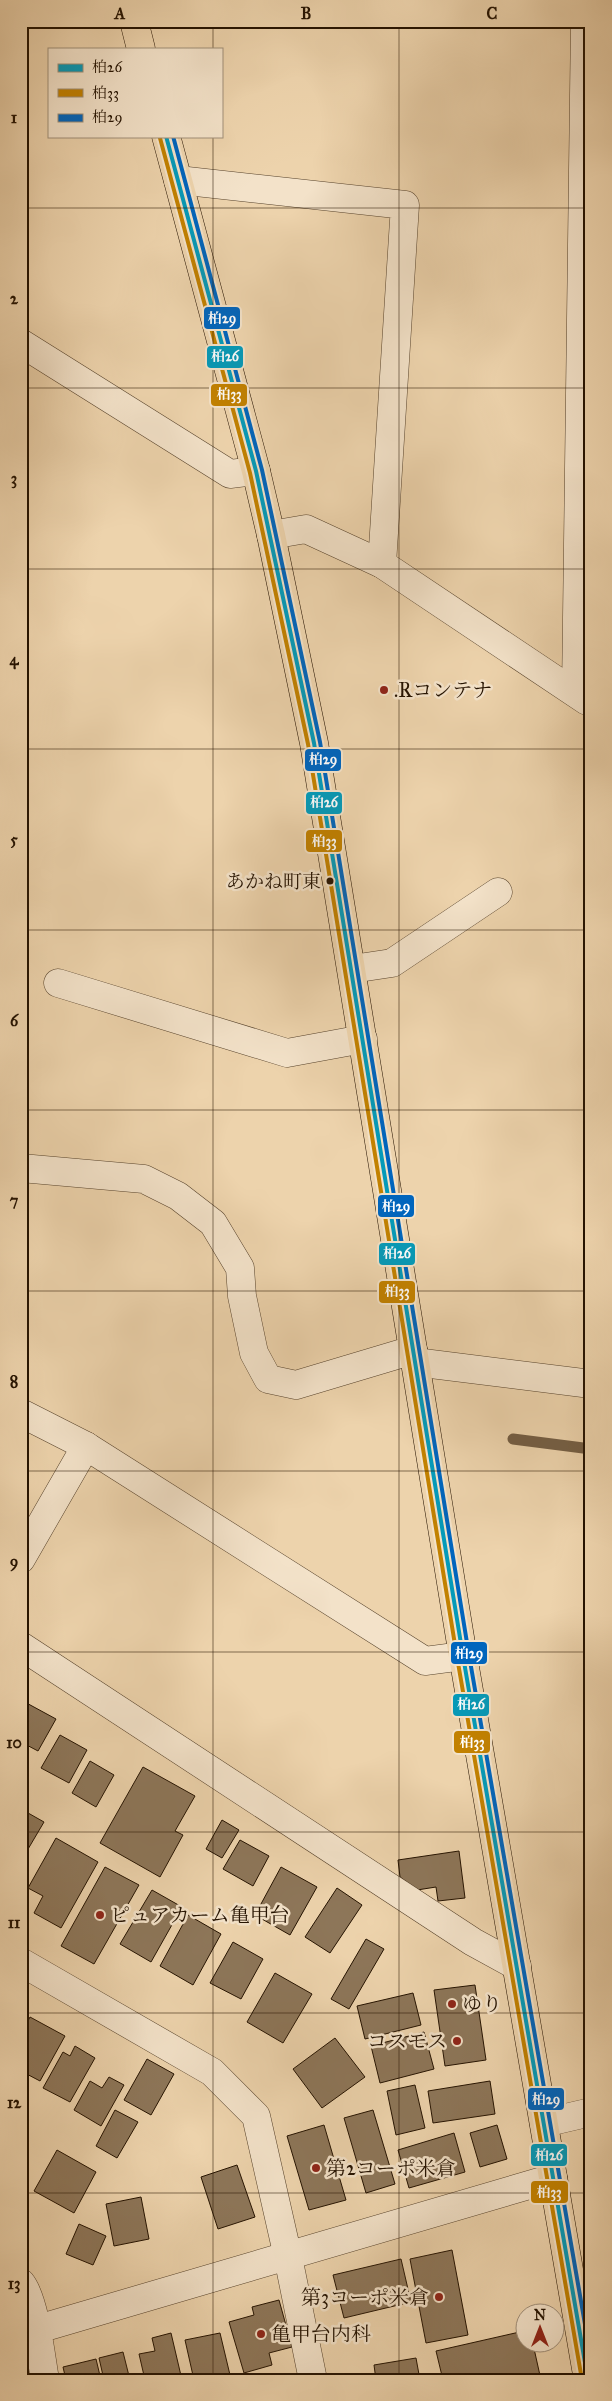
<svg xmlns="http://www.w3.org/2000/svg" width="612" height="2401" viewBox="0 0 612 2401" font-family="'IM FELL Great Primer','Noto Serif JP',serif">
<style>
.lines{fill:none;stroke-linecap:round;stroke-linejoin:round}
.stream{stroke:#745e44;stroke-width:11}
.building{fill:#8d7659;stroke:#241200}
.minor-casing{stroke:#56422b;stroke-width:29}
.major-casing{stroke:#241200;stroke-width:29}
.minor{stroke:#f3e2c9;stroke-width:28}
.major{stroke:#edd3ac;stroke-width:28}
.bus-1-casing{stroke:#f3e2c9;stroke-width:8}
.bus-2-casing{stroke:#f3e2c9;stroke-width:8}
.bus-3-casing{stroke:#f3e2c9;stroke-width:8}
.bus-1{stroke:#049ab9;stroke-width:4}
.bus-2{stroke:#c28100;stroke-width:4}
.bus-3{stroke:#0065bd;stroke-width:4}
.grid{fill:none;stroke:#241200;stroke-width:1;stroke-opacity:0.55}
.poi-dot{fill:#8f2418;stroke:#f3e2c9;stroke-width:2}
.bus-dot{fill:#241200;stroke:#f3e2c9;stroke-width:2}
.labels{text-anchor:middle;stroke-width:5;stroke-linejoin:round;paint-order:stroke}
.bus-label{font-size:19px;fill:#241200;stroke:#f3e2c9;text-anchor:end}
.poi-label{font-size:20px;fill:#241200;stroke:#f3e2c9;text-anchor:start}
.line-badge{stroke:#f3e2c9;stroke-width:2}
.badge-label{font-size:14px;text-anchor:middle;font-weight:bold;fill:#fff}
.neatline{fill:none;stroke:#241200;stroke-width:2}
.grid-label{font-size:16px;text-anchor:middle;font-weight:bold;fill:#241200}
</style>
<rect width="100%" height="100%" fill="#edd3ac"/>
<filter id="stains"><feTurbulence type="fractalNoise" baseFrequency=".004" numOctaves="4"/><feColorMatrix values="0 0 0 0 .2 0 0 0 0 .09 0 0 0 0 .02 0 0 0 .5 -.17"/></filter>
<radialGradient id="worn" r=".72"><stop offset=".6" stop-color="#630" stop-opacity="0"/><stop offset="1" stop-color="#630" stop-opacity=".3"/></radialGradient>
<g class="lines">
<!-- stream -->
<path class="stream" d="M513,1439L591,1449"/>
</g>
<!-- building -->
<g class="building">
<path d="M21,1700L56,1719L38,1751L21,1742Z"/>
<path d="M60,1735L87,1750L69,1783L41,1768Z"/>
<path d="M90,1761L114,1775L96,1807L72,1793Z"/>
<path d="M143,1767L195,1796L175,1831L183,1835L160,1877L100,1843Z"/>
<path d="M21,1809L44,1822L21,1861Z"/>
<path d="M222,1820L239,1830L222,1858L206,1849Z"/>
<path d="M56,1838L98,1862L61,1928L34,1913L43,1896L28,1888Z"/>
<path d="M240,1840L269,1856L253,1886L223,1869Z"/>
<path d="M459,1851L465,1898L438,1901L436,1887L417,1890L400,1877L398,1860Z"/>
<path d="M105,1867L139,1885L94,1964L61,1946Z"/>
<path d="M281,1867L317,1887L290,1935L255,1915Z"/>
<path d="M337,1888L362,1905L330,1953L305,1937Z"/>
<path d="M152,1890L182,1907L151,1962L120,1944Z"/>
<path d="M188,1915L221,1934L193,1985L160,1966Z"/>
<path d="M366,1939L384,1949L349,2009L331,1999Z"/>
<path d="M233,1942L263,1959L241,1999L210,1983Z"/>
<path d="M275,1973L312,1994L283,2043L247,2022Z"/>
<path d="M475,1985L486,2060L445,2066L434,1990Z"/>
<path d="M413,1993L421,2025L365,2039L357,2006Z"/>
<path d="M30,2017L65,2036L40,2081L21,2071V2034Z"/>
<path d="M424,2032L434,2069L380,2083L371,2046Z"/>
<path d="M335,2038L365,2077L322,2108L293,2069Z"/>
<path d="M75,2046L95,2058L70,2102L43,2088L63,2052L70,2056Z"/>
<path d="M147,2059L174,2074L151,2115L124,2100Z"/>
<path d="M109,2077L124,2085L101,2126L74,2110L90,2081L102,2088Z"/>
<path d="M490,2081L495,2114L433,2123L428,2091Z"/>
<path d="M415,2085L425,2128L396,2135L387,2091Z"/>
<path d="M115,2110L138,2122L117,2158L96,2146Z"/>
<path d="M373,2110L395,2184L366,2193L344,2118Z"/>
<path d="M21,2121L28,2125L21,2137Z"/>
<path d="M324,2125L346,2200L309,2210L287,2136Z"/>
<path d="M497,2125L507,2159L480,2167L470,2133Z"/>
<path d="M454,2133L465,2172L409,2188L398,2150Z"/>
<path d="M57,2150L96,2172L74,2213L34,2191Z"/>
<path d="M237,2165L255,2217L218,2229L201,2177Z"/>
<path d="M141,2197L149,2239L114,2246L106,2204Z"/>
<path d="M79,2224L106,2236L93,2265L66,2254Z"/>
<path d="M452,2250L468,2335L426,2343L410,2259Z"/>
<path d="M401,2259L411,2302L344,2318L333,2275Z"/>
<path d="M279,2300L292,2347L269,2353L272,2365L244,2373L229,2322L254,2315L252,2307Z"/>
<path d="M524,2331V2344H533L541,2380H443L436,2351Z"/>
<path d="M171,2333L182,2380H145L139,2354L155,2351L152,2338Z"/>
<path d="M220,2333L230,2375L208,2380H194L185,2340Z"/>
<path d="M123,2352L130,2380H104L99,2358Z"/>
<path d="M416,2358L420,2380H376L374,2365Z"/>
<path d="M96,2359L101,2380H66L63,2367Z"/>
</g>
<g class="lines">
<!-- minor casing -->
<g class="minor-casing">
<g id="minor">
<path d="M178,180L405,205L382,564"/>
<path d="M21,343L230,474L256,471"/>
<path d="M271,535L306,529L382,564L587,701"/>
<path d="M576,693L585,21"/>
<path d="M352,969L392,963L498,892"/>
<path d="M58,983L287,1053L363,1039"/>
<path d="M21,1168L144,1179L178,1196L213,1223L240,1268L242,1296L254,1353L268,1379L296,1385L413,1350"/>
<path d="M415,1362L591,1384"/>
<path d="M21,1413L86,1446L425,1661L463,1656"/>
<path d="M21,1559L86,1446"/>
<path d="M21,1646L473,1942L517,1966"/>
<path d="M21,1962L212,2072L256,2116L288,2257L313,2380"/>
<path d="M544,2123L591,2112"/>
<path d="M21,2283C35,2300 41,2357 45,2380"/>
<path d="M21,2334L553,2178"/>
</g>
</g>
<!-- major casing -->
<g class="major-casing">
<g id="major">
<path d="M134,21L141,49"/>
<path d="M166,136L256,471L271,535L314,743L463,1656L588,2380"/>
</g>
</g>
<!-- minor -->
<use href="#minor" class="minor"/>
<!-- major -->
<use href="#major" class="major"/>
<!-- bus-1 casing -->
<g class="bus-1-casing">
<path id="bus-1" d="M166,136L256,471L314,743L463,1656L588,2380"/>
</g>
<!-- bus-2 casing -->
<g class="bus-2-casing">
<path id="bus-2" d="M160,138L250,473L308,744L457,1657L582,2380"/>
</g>
<!-- bus-3 casing -->
<g class="bus-3-casing">
<path id="bus-3" d="M173,136L262,470L320,742L469,1655L591,2359"/>
</g>
<!-- bus-1 -->
<use href="#bus-1" class="bus-1"/>
<!-- bus-2 -->
<use href="#bus-2" class="bus-2"/>
<!-- bus-3 -->
<use href="#bus-3" class="bus-3"/>
</g>
<!-- grid -->
<path class="grid" d="M213,21V49M399,21V2380M213,136V2380M21,208H591M21,388H591M21,569H591M21,749H591M21,930H591M21,1110H591M21,1291H591M21,1471H591M21,1652H591M21,1832H591M21,2013H591M21,2193H591"/>
<!-- markers -->
<g class="poi-dot">
<circle cx="384" cy="690" r="5"/>
<circle cx="100" cy="1915" r="5"/>
<circle cx="452" cy="2004" r="5"/>
<circle cx="457" cy="2041" r="5"/>
<circle cx="316" cy="2168" r="5"/>
<circle cx="439" cy="2297" r="5"/>
<circle cx="261" cy="2334" r="5"/>
</g>
<circle class="bus-dot" cx="330" cy="881" r="4.5"/>
<g class="labels">
<!-- bus labels -->
<g class="bus-label">
<text x="321" y="888">あかね町東</text>
</g>
<!-- poi labels -->
<g class="poi-label">
<text x="394" y="697">.Rコンテナ</text>
<text x="110" y="1922">ピュアカーム亀甲台</text>
<text x="462" y="2011">ゆり</text>
<text x="447" y="2048" text-anchor="end">コスモス</text>
<text x="326" y="2175">第2コーポ米倉</text>
<text x="429" y="2304" text-anchor="end">第3コーポ米倉</text>
<text x="271" y="2341">亀甲台内科</text>
</g>
</g>
<g class="line-badge">
<rect x="203" y="306" width="38" height="24" rx="5" fill="#0065bd"/>
<rect x="206" y="345" width="38" height="24" rx="5" fill="#049ab9"/>
<rect x="210" y="383" width="38" height="24" rx="5" fill="#c28100"/>
<rect x="304" y="748" width="38" height="24" rx="5" fill="#0065bd"/>
<rect x="305" y="791" width="38" height="24" rx="5" fill="#049ab9"/>
<rect x="305" y="829" width="38" height="24" rx="5" fill="#c28100"/>
<rect x="377" y="1194" width="38" height="24" rx="5" fill="#0065bd"/>
<rect x="378" y="1242" width="38" height="24" rx="5" fill="#049ab9"/>
<rect x="378" y="1280" width="38" height="24" rx="5" fill="#c28100"/>
<rect x="450" y="1641" width="38" height="24" rx="5" fill="#0065bd"/>
<rect x="452" y="1693" width="38" height="24" rx="5" fill="#049ab9"/>
<rect x="453" y="1730" width="38" height="24" rx="5" fill="#c28100"/>
<rect x="527" y="2087" width="38" height="24" rx="5" fill="#0065bd"/>
<rect x="530" y="2143" width="38" height="24" rx="5" fill="#049ab9"/>
<rect x="530" y="2180" width="39" height="24" rx="5" fill="#c28100"/>
</g>
<g class="badge-label">
<text x="222" y="323">柏29</text>
<text x="225" y="361">柏26</text>
<text x="229" y="399">柏33</text>
<text x="323" y="764">柏29</text>
<text x="324" y="807">柏26</text>
<text x="324" y="846">柏33</text>
<text x="396" y="1211">柏29</text>
<text x="397" y="1258">柏26</text>
<text x="397" y="1296">柏33</text>
<text x="469" y="1658">柏29</text>
<text x="471" y="1709">柏26</text>
<text x="472" y="1747">柏33</text>
<text x="546" y="2104">柏29</text>
<text x="549" y="2160">柏26</text>
<text x="549" y="2197">柏33</text>
</g>
<!-- margin -->
<rect width="612" height="2401" fill="none" stroke="#edd3ac" stroke-width="55"/>
<!-- legend -->
<rect x="48" y="48" width="175" height="90" fill="#f3e2c9" stroke="#a08f79"/>
<rect x="58" y="64" width="25" height="8" fill="#049ab9" stroke="#a08f79"/>
<text x="92" y="72" font-size="15" fill="#241200">柏26</text>
<rect x="58" y="89" width="25" height="8" fill="#c28100" stroke="#a08f79"/>
<text x="92" y="98" font-size="15" fill="#241200">柏33</text>
<rect x="58" y="114" width="25" height="8" fill="#0065bd" stroke="#a08f79"/>
<text x="92" y="122" font-size="15" fill="#241200">柏29</text>
<!-- north arrow -->
<g transform="translate(540 2328)"><circle r="24" fill="#f3e2c9" stroke="#a08f79"/>
<path d="M0-4L9 19L0 12L-9 19Z" fill="#8f2418"/>
<text y="-8" font-size="14" font-weight="bold" text-anchor="middle" fill="#241200">N</text>
</g>
<rect x="28" y="28" width="556" height="2346" class="neatline"/>
<g class="grid-label">
<text x="120" y="19">A</text>
<text x="306" y="19">B</text>
<text x="492" y="19">C</text>
<text x="14" y="123">1</text>
<text x="14" y="304">2</text>
<text x="14" y="484">3</text>
<text x="14" y="665">4</text>
<text x="14" y="845">5</text>
<text x="14" y="1026">6</text>
<text x="14" y="1206">7</text>
<text x="14" y="1387">8</text>
<text x="14" y="1567">9</text>
<text x="14" y="1748">10</text>
<text x="14" y="1928">11</text>
<text x="14" y="2108">12</text>
<text x="14" y="2289">13</text>
</g>
<rect width="100%" height="100%" filter="url(#stains)"/>
<rect width="100%" height="100%" fill="url(#worn)"/>
</svg>
